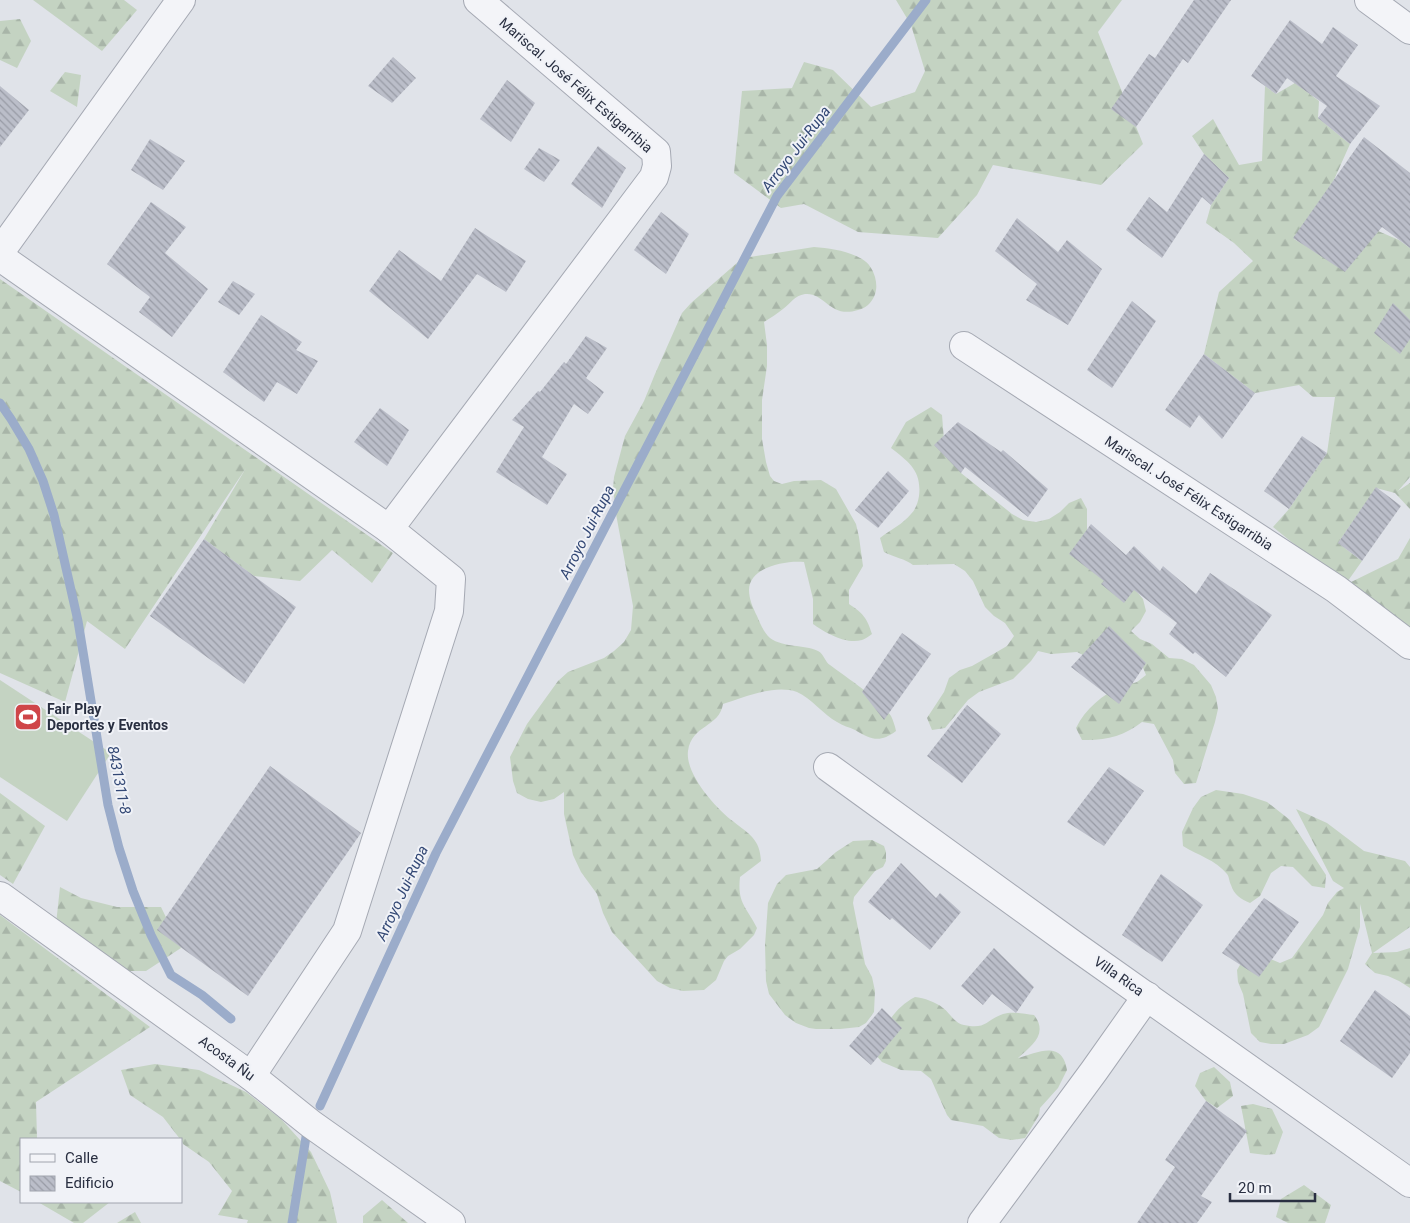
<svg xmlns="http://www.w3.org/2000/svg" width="1410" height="1223" viewBox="0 0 1410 1223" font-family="Roboto,sans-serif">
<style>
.grass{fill:#c4d3c2}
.forest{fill:url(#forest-firs)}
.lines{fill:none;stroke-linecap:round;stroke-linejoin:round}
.stream{stroke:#9bacca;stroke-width:9}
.building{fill:url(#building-back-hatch)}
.minor-casing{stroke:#a5a9b3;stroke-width:30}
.minor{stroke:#f3f4f8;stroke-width:28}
.labels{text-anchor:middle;stroke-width:4;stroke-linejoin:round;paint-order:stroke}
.street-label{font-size:14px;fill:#292f41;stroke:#f0f2f7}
.poi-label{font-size:14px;font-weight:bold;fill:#292f41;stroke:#f0f2f7;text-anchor:start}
.water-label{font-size:15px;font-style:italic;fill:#334875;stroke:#f0f2f7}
</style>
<defs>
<pattern id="forest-firs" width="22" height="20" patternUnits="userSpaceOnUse" patternTransform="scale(1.25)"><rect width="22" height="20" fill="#c4d3c2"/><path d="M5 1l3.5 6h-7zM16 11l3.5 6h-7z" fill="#a8b5a8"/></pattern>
<pattern id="building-back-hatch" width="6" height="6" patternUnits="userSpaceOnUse" patternTransform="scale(1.25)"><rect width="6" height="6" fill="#bbbec9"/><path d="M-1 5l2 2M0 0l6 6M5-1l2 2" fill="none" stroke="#989ba5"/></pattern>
</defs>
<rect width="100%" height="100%" fill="#e0e3e9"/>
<!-- grass -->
<path class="grass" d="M0,680L111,753L67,821L0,777Z"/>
<!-- forest -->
<g class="forest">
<path d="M33,0H124L137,10L102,51Z"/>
<path d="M896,0H1122L1098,32L1143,144L1101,185L993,165L977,195L938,238L858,232L804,204L781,208L734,173L742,91L792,88L804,62L833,70L871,107L915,92L925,71L911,25Z"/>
<path d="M20,19L31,41L17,68L0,60V21Z"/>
<path d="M65,72L81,75L77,107L50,91Z"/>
<path d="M1295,83L1319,101L1318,118L1350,144L1333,182L1294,239L1313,250L1378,231L1399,240L1410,248V477L1398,491L1410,483V509L1395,493L1376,488L1338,543L1362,561L1345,585L1398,559L1410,538V638L1273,527L1289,509L1327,453L1335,397H1313L1299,385L1255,393L1204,354L1219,292L1253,261L1234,243L1206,223L1211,205L1229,178L1204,154L1192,136L1213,119L1239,165L1262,161L1265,86L1276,94Z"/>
<path d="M814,247C830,248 848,251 862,259C869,263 873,270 875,277C878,288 876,297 868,305C864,308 862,309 858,310C830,319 825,292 805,294C794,296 791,303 783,309C777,314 770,318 764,322L767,345V366L762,400V439L766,462L770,476L774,481L782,484L794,481L821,480L836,489L856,524L859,537L863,566L849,590V604C863,613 867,618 872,634C869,636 865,639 862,640C846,645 824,632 813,624V599L804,562C786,560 749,567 749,590C749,599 753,608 757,616C760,623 764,633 770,638C784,648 803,644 818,651C824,654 825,662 830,665C847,678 880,699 891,716C893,720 895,726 896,731C880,743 872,740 855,730C849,727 843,726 837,722C824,715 811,698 797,692C775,684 744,697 723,704C719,728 692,724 688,751C685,774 716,809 734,822C749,834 760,839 761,861L740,877C737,904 747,907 757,928L754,935L740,949L728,956L724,961L716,980L704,990L683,991L670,988L657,981L612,932L603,913L597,894L581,872L573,855L564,814V792L554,799L541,802L528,799L517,793L513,781L510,757L527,724L558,681L568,672L604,658L614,651L624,642L631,630L633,606L616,514L613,489L614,477L625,436L644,401L655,374L682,313L691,303L738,262L750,257Z"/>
<path d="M0,279L393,553L372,583L332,550L300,581L254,576L204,539L246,468L125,649L87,621L65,702L0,673Z"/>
<path d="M931,407L942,415L944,440L961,473L1012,514L1023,520L1036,522L1049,519L1060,512L1069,503L1081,498L1087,509V548L1134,588L1143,599L1146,611L1140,622L1131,631L1140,639L1152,644L1169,658L1182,659L1194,665L1211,685L1216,697L1218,709L1215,722L1196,783L1184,784L1175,773L1173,760L1154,724L1142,722C1124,736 1105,741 1082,740L1076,728C1085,709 1103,694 1122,686C1126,684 1132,684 1137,682C1140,680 1143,677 1146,675L1141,663L1089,658L1077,652L1051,654L1038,651L1031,661L1013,679L979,692L968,700L945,728L932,730L927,718L944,692L949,678L960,670L972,666L995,653L1007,646L1014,636L1005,623L994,616L985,607L973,581L965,571L954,564L913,565C906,559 893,557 884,552L880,538C890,530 903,524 911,514C916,509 918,502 919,496C922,471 909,462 891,448L906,422Z"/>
<path d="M1216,790L1243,794L1267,802L1290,820L1326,875L1325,888L1312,886L1293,867L1281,866L1271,873L1260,896L1250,903C1241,899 1234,895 1231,885C1229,881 1229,876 1227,874C1216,860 1197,855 1183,846L1182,832L1193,808L1201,797Z"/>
<path d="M0,793L45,826L13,884L0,875Z"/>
<path d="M1296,809L1327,823L1364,851L1405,861L1410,867V927L1373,953L1397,952L1410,948V988L1399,981L1388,976L1375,973L1365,964L1372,953L1360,904V927L1348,969L1319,1027L1308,1035L1284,1044H1271L1260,1042L1251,1033L1243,994L1238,982L1237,970L1244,958L1256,953L1280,963L1292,958L1323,915L1328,903L1337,892L1344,888L1333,881Z"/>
<path d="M872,840L884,846L886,852V861L883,867L875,871L854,897L853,903L865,964L872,977L875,991L874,1012L866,1023L859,1027L840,1029H816L809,1028L796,1023L785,1015L769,994L766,981L765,945L768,903L777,884L786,875L817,869L836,852L853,841Z"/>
<path d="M60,887L81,898L117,907H161L181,948L146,971H127L56,924Z"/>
<path d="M0,915L150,1027L36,1102L37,1138L40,1139H21V1192L0,1181Z"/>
<path d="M915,997C924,998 936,1002 943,1008C951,1014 954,1023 964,1025C986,1030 986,1020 1003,1014C1013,1011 1024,1014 1034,1015C1049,1034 1031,1046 1018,1058C1037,1053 1062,1039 1067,1070L1058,1088L1040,1108L1039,1115L1025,1138L1012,1140L999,1138L983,1126L951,1120L947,1115L931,1079L921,1071L901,1070L882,1062L873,1052C883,1030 892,1009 915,997Z"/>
<path d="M155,1064L199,1070L246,1092L281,1119L311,1152L330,1192L337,1223H247L248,1220L218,1215L232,1191L209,1162L183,1144L181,1139H180L163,1117L130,1095L121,1070Z"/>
<path d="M1214,1067L1230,1082L1233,1096L1217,1108L1206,1101L1195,1086L1200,1073Z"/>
<path d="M1253,1104L1272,1109L1283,1132L1275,1154L1266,1155L1250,1153L1241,1106Z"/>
<path d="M1304,1185L1331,1205L1325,1223H1288L1276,1217L1281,1199Z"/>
<path d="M382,1200L408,1223H363V1216Z"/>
<path d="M38,1202H110L83,1223H74Z"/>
<path d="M135,1212L141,1223H117Z"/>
</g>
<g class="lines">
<!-- stream -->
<g class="stream">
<path d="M0,403L11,419L29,449L43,481L54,515L78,621L108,805L119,848L133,891L151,935L171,975L202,995L231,1019"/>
<path d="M320,1106L436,853L777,196L926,0"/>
<path d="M292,1223L306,1137"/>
</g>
</g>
<!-- building -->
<g class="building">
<path d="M1194,0H1231L1188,63L1183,59L1136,127L1111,109L1149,54L1155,58Z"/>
<path d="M1290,20L1322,44L1333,27L1358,45L1336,76L1380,106L1350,144L1318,118L1327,106L1287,78L1276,94L1251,76Z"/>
<path d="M393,57L416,78L392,103L368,86Z"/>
<path d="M507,80L535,103L511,142L480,119Z"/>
<path d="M0,86L29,110L0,147Z"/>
<path d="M1364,137L1410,173V248L1382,227L1345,272L1293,238Z"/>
<path d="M150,139L185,161L163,190L131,170Z"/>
<path d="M598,146L626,168L602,208L571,184Z"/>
<path d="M539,148L560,160L544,182L524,169Z"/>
<path d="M1204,154L1229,178L1211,205L1202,197L1162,258L1126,230L1149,197L1167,212Z"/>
<path d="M151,202L186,227L165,253L208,289L172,337L139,312L150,297L107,264Z"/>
<path d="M661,212L689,234L666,274L634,250Z"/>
<path d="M1017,218L1058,252L1067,240L1102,269L1068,325L1026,300L1037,284L995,251Z"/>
<path d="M475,228L526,261L506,292L477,274L428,339L369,291L399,250L441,281Z"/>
<path d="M233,281L255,294L239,315L218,302Z"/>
<path d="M1132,301L1156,321L1112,388L1087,370Z"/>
<path d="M1393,303L1410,320V339L1400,354L1374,333Z"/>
<path d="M261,315L302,342L296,350L318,361L297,394L277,382L264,402L223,372Z"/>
<path d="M586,336L607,348L586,378L604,392L588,414L574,404L542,457L567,474L547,505L496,472L524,427L512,420L538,391L540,392L564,362L566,364Z"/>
<path d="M1204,354L1255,393L1222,439L1199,415L1190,428L1165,410Z"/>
<path d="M380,408L409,430L387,466L354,442Z"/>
<path d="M958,422L1001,452L1003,450L1048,489L1028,517L965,467L961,473L934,445Z"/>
<path d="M1302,436L1327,453L1289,509L1264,491Z"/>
<path d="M888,471L909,491L878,528L855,510Z"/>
<path d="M1376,487L1401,506L1362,561L1338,543Z"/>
<path d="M1091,524L1126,555L1134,546L1160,571L1163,566L1196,594L1210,573L1272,615L1226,677L1195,652L1193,654L1169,634L1177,623L1134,590L1124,603L1101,584L1104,581L1069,554Z"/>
<path d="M204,539L296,607L244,684L150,616Z"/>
<path d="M1109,626L1146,663L1119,704L1071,667Z"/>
<path d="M902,633L931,654L884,720L862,692Z"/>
<path d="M967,705L1001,734L962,783L927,756Z"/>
<path d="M270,766L361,833L248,996L157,930Z"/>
<path d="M1109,767L1144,791L1104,846L1067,822Z"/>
<path d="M901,863L936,898L940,893L961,912L930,950L892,918L890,920L868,902Z"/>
<path d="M1161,874L1203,905L1162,962L1122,935Z"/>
<path d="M1264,898L1299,922L1259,977L1222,953Z"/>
<path d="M994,948L1034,987L1016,1013L992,994L983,1005L961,986Z"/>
<path d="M1375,990L1410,1016V1053L1392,1078L1340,1041Z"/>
<path d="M882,1008L902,1028L871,1065L849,1046Z"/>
<path d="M1206,1101L1247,1131L1201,1196L1212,1202L1197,1223H1137L1175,1167L1165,1160Z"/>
</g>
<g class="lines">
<!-- minor casing -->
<g class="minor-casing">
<g id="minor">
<path d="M1369,0L1410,30"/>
<path d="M0,252L181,0"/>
<path d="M0,257L389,529"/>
<path d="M964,346L1336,589L1410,645"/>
<path d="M828,767L1075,946L1410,1183"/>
<path d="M0,896L251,1076L311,1124L451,1223"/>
<path d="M251,1076L347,931L449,611L451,579L389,529L654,177L657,166L656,152L478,0"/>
<path d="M982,1223L1094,1071L1147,996"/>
</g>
</g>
<!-- minor -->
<use href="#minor" class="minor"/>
</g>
<!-- icons -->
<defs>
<g id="stadium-square" transform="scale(1.4375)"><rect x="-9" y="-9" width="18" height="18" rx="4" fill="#cf4549" stroke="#f0f2f7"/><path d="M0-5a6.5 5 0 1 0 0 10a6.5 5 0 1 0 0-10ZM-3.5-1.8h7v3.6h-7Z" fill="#fff"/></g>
</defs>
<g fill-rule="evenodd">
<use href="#stadium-square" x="28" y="717"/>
</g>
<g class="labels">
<!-- street labels -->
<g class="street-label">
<text transform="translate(576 85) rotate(41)" y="5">Mariscal. José Félix Estigarribia</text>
<text transform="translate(1189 493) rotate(33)" y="5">Mariscal. José Félix Estigarribia</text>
<text transform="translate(1119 976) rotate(35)" y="5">Villa Rica</text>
<text transform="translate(227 1058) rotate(36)" y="5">Acosta Ñu</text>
</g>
<!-- poi labels -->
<g class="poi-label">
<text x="47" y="714">Fair Play<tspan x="47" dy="16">Deportes y Eventos</tspan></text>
</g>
<!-- water labels -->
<g class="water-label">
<text transform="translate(796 149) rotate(-53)" y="5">Arroyo Jui-Rupa</text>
<text transform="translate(587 532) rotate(-63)" y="5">Arroyo Jui-Rupa</text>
<text transform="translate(119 780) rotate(79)" y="5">8431311-8</text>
<text transform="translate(402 893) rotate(-65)" y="5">Arroyo Jui-Rupa</text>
</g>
</g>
<!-- legend -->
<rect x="20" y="1138" width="162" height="65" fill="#f0f2f7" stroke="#a0a4ae"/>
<rect x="30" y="1154" width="25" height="8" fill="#f3f4f8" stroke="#a0a4ae"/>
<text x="65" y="1163" font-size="15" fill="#292f41">Calle</text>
<rect x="30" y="1176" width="25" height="15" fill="url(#building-back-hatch)" stroke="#a0a4ae"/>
<text x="65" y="1188" font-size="15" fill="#292f41">Edificio</text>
<!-- scale -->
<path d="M1230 1193v8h85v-8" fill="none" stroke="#292f41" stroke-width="2.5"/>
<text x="1238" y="1193" font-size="15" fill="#292f41" stroke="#f0f2f7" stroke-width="4" paint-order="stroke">20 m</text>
</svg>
